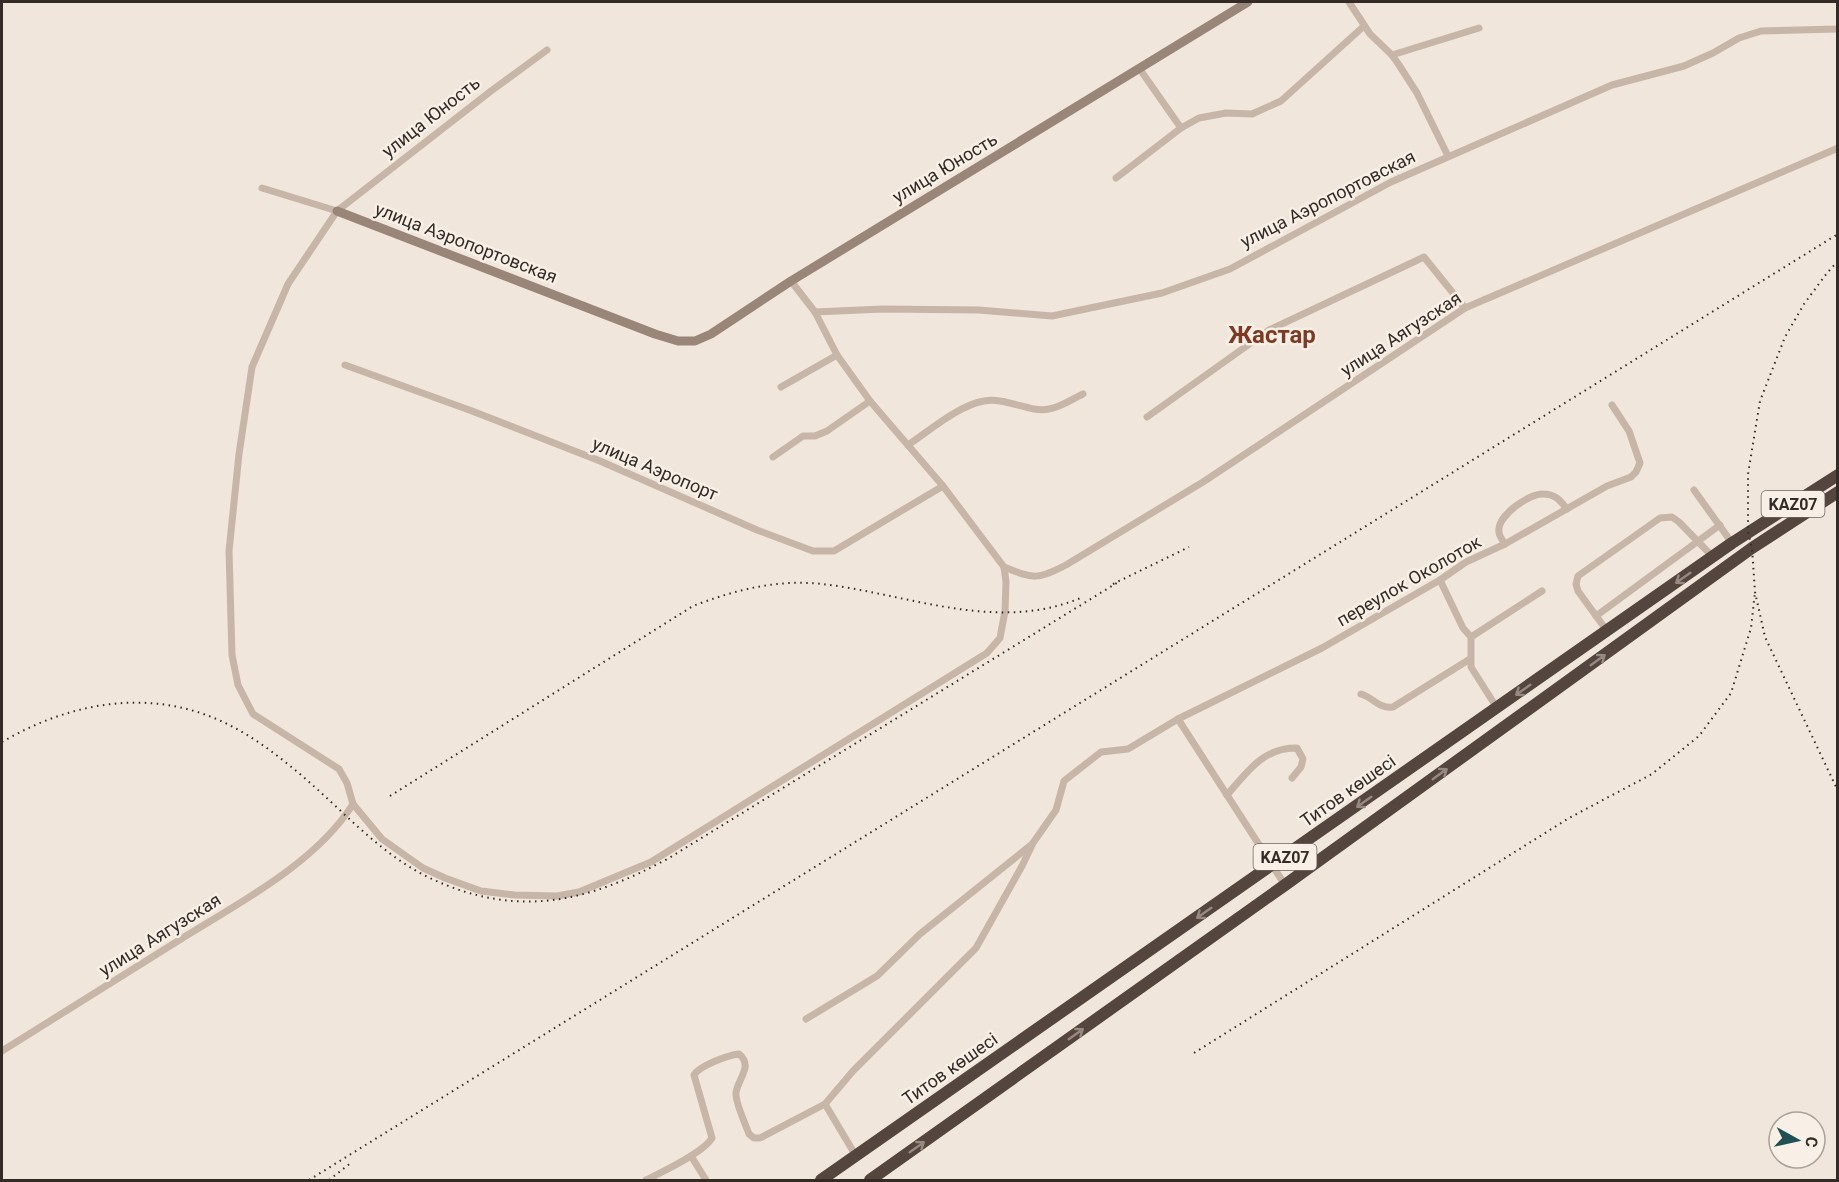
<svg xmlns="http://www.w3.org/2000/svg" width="1839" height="1182" viewBox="0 0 1839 1182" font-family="Roboto,sans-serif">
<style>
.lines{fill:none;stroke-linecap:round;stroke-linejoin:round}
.street{stroke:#c7b6a7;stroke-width:7}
.secondary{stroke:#9a8579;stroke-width:9}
.highway{stroke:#54453f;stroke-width:12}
.rail{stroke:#342b27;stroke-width:2;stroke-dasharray:1.5 4.5;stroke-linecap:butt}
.oneway{stroke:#968982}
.labels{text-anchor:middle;stroke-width:5;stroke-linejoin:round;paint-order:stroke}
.shield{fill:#f8f0e6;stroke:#6f6660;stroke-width:1.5}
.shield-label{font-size:16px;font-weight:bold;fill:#342b27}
.street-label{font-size:18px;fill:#342b27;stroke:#f8f0e6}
.district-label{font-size:24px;font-weight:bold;fill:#7e3a25;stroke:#f8f0e6}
</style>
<rect width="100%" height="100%" fill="#f0e6db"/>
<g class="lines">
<!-- street -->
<g class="street">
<path d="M1349,2L1370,34L1392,55L1399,65L1417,93L1448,156"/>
<path d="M1392,55L1479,28"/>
<path d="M1139,68L1181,128"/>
<path d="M1116,178L1181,128L1199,118L1226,113L1252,114L1281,101L1364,26"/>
<path d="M262,188L337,211"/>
<path d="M815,312L883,309L979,310L1052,316L1162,293L1230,269L1391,182L1612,85L1684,66L1713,53L1739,38L1761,31L1838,29"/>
<path d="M345,365L472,411L600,461L757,530L813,551H834L943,486"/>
<path d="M781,387L837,355"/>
<path d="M1147,417L1269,330L1424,257L1465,308"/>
<path d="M908,445C929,431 959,405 984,401C1007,397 1029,413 1049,409C1061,407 1072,399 1083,394"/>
<path d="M773,457L803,436H815L827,431L870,401"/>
<path d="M1694,490L1732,543"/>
<path d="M1505,544C1503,541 1499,536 1499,532C1496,516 1530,493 1543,494C1555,494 1560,500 1567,509"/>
<path d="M1004,567C1034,579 1037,580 1066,565L1203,482L1465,308L1838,148"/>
<path d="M1440,580L1463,628L1471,637V667L1497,708"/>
<path d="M1596,616L1720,525"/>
<path d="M1607,631L1578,591L1576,584L1578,576L1660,518L1672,517L1679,522L1713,557"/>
<path d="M1471,637L1542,591"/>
<path d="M1361,694C1374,698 1379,709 1393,707L1470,659"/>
<path d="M1178,719L1285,885"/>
<path d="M1227,795C1247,772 1264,747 1297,748L1303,759L1301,767L1292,778"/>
<path d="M353,804L382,839L423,868L445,878L481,891L515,895L557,896L579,892L651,862L987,653L1000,638L1005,611L1006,582L1004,567L943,486L870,401L837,355L815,312L791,281"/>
<path d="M806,1019L877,976L920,934L1031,845"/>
<path d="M2,1051C61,1014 121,977 181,939C239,903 316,863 353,804L347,783L339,769L253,714L238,685L232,655L229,551L239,454L252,367L288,284L337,211L491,91L547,50"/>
<path d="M825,1104L856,1156"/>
<path d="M691,1156L706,1180"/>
<path d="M646,1180C662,1172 703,1153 712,1138L694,1075C699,1066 728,1055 739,1054C754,1066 737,1080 736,1093C735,1102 746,1125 749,1134L754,1138H760L825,1104L853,1071L976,948L1022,866L1033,843L1056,810L1064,781L1101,752L1128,749L1178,719L1322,648L1440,580L1466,562L1505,544L1607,486L1631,477L1636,472L1640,463L1629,431L1612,405"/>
</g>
<!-- secondary -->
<path class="secondary" d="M337,211L655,334L678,341H695L711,334L791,281L1248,2"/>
<!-- highway -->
<g class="highway">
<path d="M821,1180L1732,543L1838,475"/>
<path d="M870,1180L1285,885L1752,548L1838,492"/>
</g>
<!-- rail -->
<g class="rail">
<path d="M1838,261L1827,273L1804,304L1785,337L1760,401L1748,474V532L1752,548L1755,592L1765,637L1838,791"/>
<path d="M1113,584L1189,547"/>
<path d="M2,742C74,700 158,686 235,728C261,742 285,761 308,781C347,815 384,857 432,879C519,919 588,902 669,858L1120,581"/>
<path d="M390,796L693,606C735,590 777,579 822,584C909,594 997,634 1083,597"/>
<path d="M1194,1053L1569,818L1652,774L1699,736L1731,693L1751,628L1755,592"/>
<path d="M309,1180L1838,234"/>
<path d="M329,1180L352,1162"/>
</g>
</g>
<!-- one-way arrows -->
<defs><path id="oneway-shaft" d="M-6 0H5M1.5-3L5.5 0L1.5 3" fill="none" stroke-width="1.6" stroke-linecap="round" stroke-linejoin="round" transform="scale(1.5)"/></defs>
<g class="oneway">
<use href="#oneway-shaft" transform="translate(1683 578) rotate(145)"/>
<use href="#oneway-shaft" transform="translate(1598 660) rotate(-36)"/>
<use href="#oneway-shaft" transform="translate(1523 690) rotate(145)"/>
<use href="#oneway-shaft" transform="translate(1440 774) rotate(-36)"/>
<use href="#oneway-shaft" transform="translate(1364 802) rotate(145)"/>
<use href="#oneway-shaft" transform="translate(1204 913) rotate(145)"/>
<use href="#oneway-shaft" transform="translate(1076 1034) rotate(-35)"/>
<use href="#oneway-shaft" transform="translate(917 1147) rotate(-35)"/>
</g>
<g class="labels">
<!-- shield labels -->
<g class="shield">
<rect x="1761.5" y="491" width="63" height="26" rx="4.5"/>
<rect x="1253.5" y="844" width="63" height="26" rx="4.5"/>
</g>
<g class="shield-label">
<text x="1793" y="510">KAZ07</text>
<text x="1285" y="863">KAZ07</text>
</g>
<!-- street labels -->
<g class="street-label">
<text transform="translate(431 117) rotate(-38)" y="6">улица Юность</text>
<text transform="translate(945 168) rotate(-31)" y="6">улица Юность</text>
<text transform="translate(1328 199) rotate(-27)" y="6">улица Аэропортовская</text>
<text transform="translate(466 243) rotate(21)" y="6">улица Аэропортовская</text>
<text transform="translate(1401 334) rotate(-33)" y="6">улица Аягузская</text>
<text transform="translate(655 469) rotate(23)" y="6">улица Аэропорт</text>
<text transform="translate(1409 581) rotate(-30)" y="6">переулок Околоток</text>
<text transform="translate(1348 791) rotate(-35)" y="6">Титов көшесі</text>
<text transform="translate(160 935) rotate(-32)" y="6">улица Аягузская</text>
<text transform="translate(950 1069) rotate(-35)" y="6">Титов көшесі</text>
</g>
<!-- district labels -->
<g class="district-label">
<text x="1272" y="343">Жастар</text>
</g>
</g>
<!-- border -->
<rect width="1839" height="1182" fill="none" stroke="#342b27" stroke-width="6"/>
<!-- north arrow -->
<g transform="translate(1797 1140) rotate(98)"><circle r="28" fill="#f8f0e6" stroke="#aaa19a" stroke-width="1.5"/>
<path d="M0-4.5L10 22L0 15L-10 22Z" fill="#205053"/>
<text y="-9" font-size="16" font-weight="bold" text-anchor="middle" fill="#342b27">С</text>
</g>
</svg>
